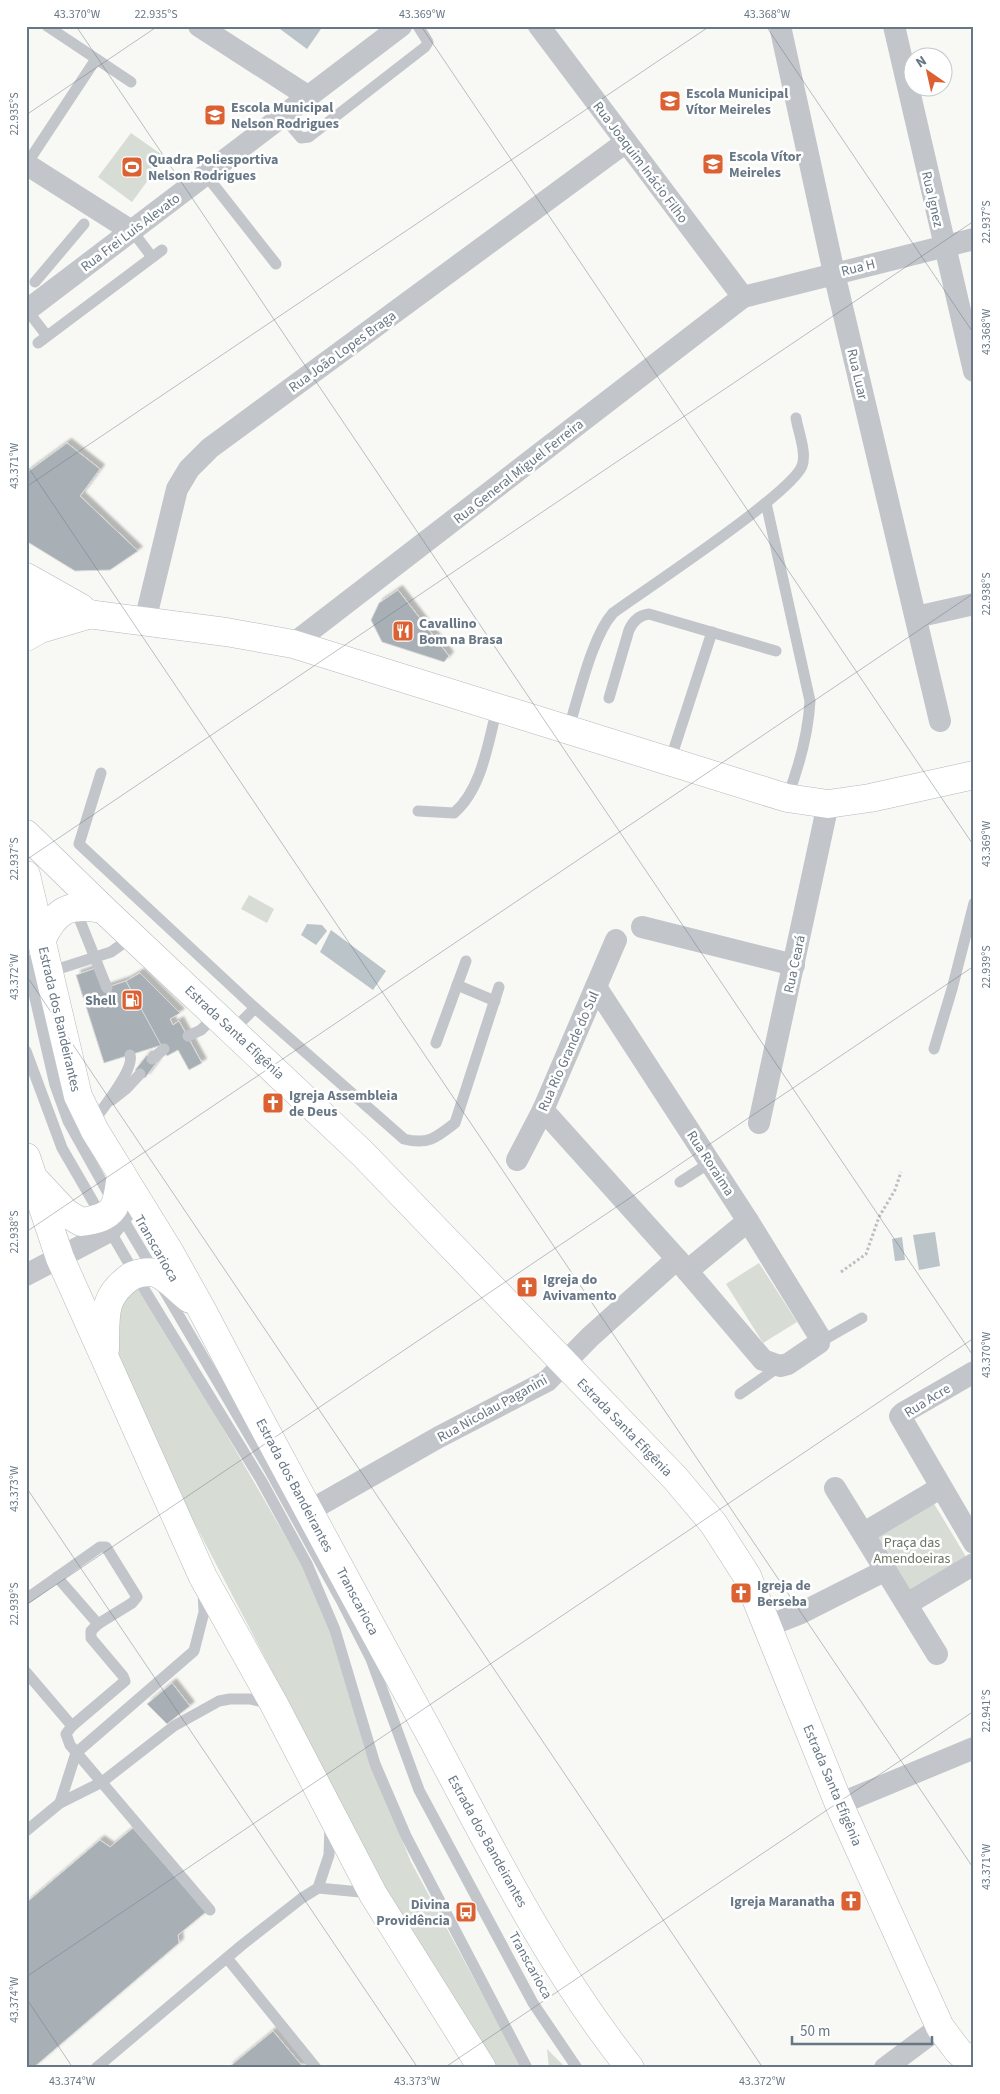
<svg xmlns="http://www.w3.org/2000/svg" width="1000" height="2094" viewBox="0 0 1000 2094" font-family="'Source Sans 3',sans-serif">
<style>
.green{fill:#d7ddd5}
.water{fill:#bbc4c9}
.building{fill:#a8b0b6;stroke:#d9dad8;filter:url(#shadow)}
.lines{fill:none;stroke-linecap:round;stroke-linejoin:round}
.secondary-casing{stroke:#b4b9be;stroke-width:29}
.primary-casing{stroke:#b5b9bd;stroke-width:29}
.path{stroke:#bcbec1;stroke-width:3;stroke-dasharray:2.5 2.5;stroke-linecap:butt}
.lane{stroke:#c2c5c9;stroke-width:11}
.street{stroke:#c2c5c9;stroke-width:22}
.secondary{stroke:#fff;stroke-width:28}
.primary{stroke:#fff;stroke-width:28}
.ticks{fill:none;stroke:#687785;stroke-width:1;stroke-opacity:0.45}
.labels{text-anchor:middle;stroke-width:5;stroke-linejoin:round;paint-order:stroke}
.poi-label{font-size:14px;font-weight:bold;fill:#687785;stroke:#fff;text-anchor:start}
.street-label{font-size:14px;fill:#687785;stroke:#fff}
.park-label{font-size:14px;fill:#667763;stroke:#fff}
.neatline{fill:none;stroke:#687785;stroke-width:2}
.ticks-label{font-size:12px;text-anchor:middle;fill:#687785}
</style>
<defs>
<filter id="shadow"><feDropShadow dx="4.5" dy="-4.5" stdDeviation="1" flood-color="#0004"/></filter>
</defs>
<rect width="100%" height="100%" fill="#f8f8f5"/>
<!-- green -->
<g class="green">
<path d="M131,133L165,157L132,202L98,177Z"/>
<path d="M249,895L274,909L267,923L241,909Z"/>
<path d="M759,1263L797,1322L763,1343L726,1284Z"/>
<path d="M133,1282L172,1340L310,1579L336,1643L365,1750L411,1862L522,2068H492L422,1955L385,1887L195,1524L116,1364L112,1296Z"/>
<path d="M930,1497L968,1560L895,1604L857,1541Z"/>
<path d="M547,2049L566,2068H549Z"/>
</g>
<!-- water -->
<g class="water">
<path d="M276,26H323L307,49Z"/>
<path d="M307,924L322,925L327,931L316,945L301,935Z"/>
<path d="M331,930L386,971L373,990L320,952Z"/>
<path d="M935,1232L940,1266L919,1270L913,1235Z"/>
<path d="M902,1237L905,1260L895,1261L892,1239Z"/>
</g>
<!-- building -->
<g class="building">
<path d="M67,443L100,469L80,496L138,551L110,570L75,571L26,541V473Z"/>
<path d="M398,590L449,656L444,662L382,642L371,620L379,603Z"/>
<path d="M96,968L102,989L126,981L162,1045L104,1063L76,975Z"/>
<path d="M140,973L180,1013L170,1019L173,1025L179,1021L202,1063L189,1070L178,1050L167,1056L126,981Z"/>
<path d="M147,1055L157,1062L145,1078L135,1070Z"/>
<path d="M172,1683L190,1706L167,1724L147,1704Z"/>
<path d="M133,1828L206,1912L178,1935L179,1943L33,2068H26V1903L100,1840L110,1847Z"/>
<path d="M273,2031L304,2068H228Z"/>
</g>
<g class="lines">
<!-- secondary casing -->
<g class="secondary-casing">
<g id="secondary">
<path d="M26,577L81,608"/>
<path d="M26,606L226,632L293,644L787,798L828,804L870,798L974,775"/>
<path d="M26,834L103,909L363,1154L675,1478L713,1523L747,1576L839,1804L940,2027L958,2051L974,2065"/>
<path d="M42,939C56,909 70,903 103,909"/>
</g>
</g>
<!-- primary casing -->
<g class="primary-casing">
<g id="primary">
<path d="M26,637L40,629L91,614"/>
<path d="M26,875L78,1096L95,1131L169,1251L202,1310C276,1452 353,1593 430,1734C491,1849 549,1966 630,2068"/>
<path d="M26,1157L60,1258L203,1577L274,1704L373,1894L482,2068"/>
<path d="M37,1182L66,1213L81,1222C117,1217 117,1207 121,1173"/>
<path d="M105,1349C106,1317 101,1298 130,1277C136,1273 148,1271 156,1273C169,1278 179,1291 190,1299"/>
</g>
</g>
<!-- path -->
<path class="path" d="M841,1272L866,1254L879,1217L895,1190L901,1172"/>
<!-- lane -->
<g class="lane">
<path d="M47,26L131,82"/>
<path d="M283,117L301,138L309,137L425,47L428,42L418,26"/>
<path d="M26,165L96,59"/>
<path d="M206,175L276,264"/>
<path d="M133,232L152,257"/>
<path d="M35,282L84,224"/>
<path d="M27,310L47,336"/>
<path d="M38,343L162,250"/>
<path d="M766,503L810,701C808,735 799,767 787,798"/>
<path d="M609,698L629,630C633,621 640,615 649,614L776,651"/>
<path d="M568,730C579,697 591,638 613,613C646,589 791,494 802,466C807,453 798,431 796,418"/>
<path d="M670,761L712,632"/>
<path d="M101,773L79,844L255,1008L233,1030"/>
<path d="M418,811L454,813C482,789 488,743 497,708"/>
<path d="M75,908L107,988"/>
<path d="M26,959L55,1085L68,1121L112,1200"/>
<path d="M49,972L111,952L132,937"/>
<path d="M457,985L495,1001"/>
<path d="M255,1008L404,1139C428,1145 436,1138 455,1123L499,987"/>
<path d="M188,1036L201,1030L216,1015"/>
<path d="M436,1043L466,961"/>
<path d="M934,1049L952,989L974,903"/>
<path d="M26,1051L62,1148L135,1274L261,1480L307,1564L335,1630L375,1764L406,1836L527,2068"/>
<path d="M152,1059L164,1049"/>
<path d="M112,1100L126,1089L140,1074"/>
<path d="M92,1123C101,1111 135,1069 130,1055"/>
<path d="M680,1182L711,1162"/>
<path d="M120,1214L154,1271"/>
<path d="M161,1285L270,1471L341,1600L371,1659L419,1790L533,2003L577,2068"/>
<path d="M819,1340L827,1338L862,1318"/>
<path d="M740,1394L780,1366"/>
<path d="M57,1577L98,1624L91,1631V1638L123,1676L125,1681L72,1726"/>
<path d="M203,1591L204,1612L194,1651L76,1753L60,1803L102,1782L174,1726L219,1701L230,1699H250L271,1704"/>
<path d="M26,1599L100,1547H106L137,1597L132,1603L98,1624"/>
<path d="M26,1672L72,1726L66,1734L70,1745L210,1910"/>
<path d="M26,1831L60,1803"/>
<path d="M318,1888L329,1855L330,1826"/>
<path d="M227,1958L316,2068"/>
<path d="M96,2068L242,1945L302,1898L318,1888L371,1893"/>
</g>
<!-- street -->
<g class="street">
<path d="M199,26L309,97"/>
<path d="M539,26L743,297"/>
<path d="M780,26L834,273L940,721"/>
<path d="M894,26L974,371"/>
<path d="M26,164L133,232"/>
<path d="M26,311L401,26"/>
<path d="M916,617L974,604"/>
<path d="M145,621L177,489L189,469L210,448L626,142"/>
<path d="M293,644L743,297L974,239"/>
<path d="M642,927L794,965"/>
<path d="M543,1110L677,1259L763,1360L780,1366L788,1364L819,1343V1336L748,1221L596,987"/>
<path d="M759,1123L828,804"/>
<path d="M517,1160L543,1110L616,940"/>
<path d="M687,1271L748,1221"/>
<path d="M26,1275L110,1231L121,1217L129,1200"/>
<path d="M974,1372L903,1413L900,1416L974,1543"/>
<path d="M835,1488L937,1654"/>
<path d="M309,1511L439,1437L547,1381L590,1337L677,1259"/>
<path d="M864,1533L940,1488"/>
<path d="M907,1604L974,1564"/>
<path d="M768,1626L801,1613L886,1570"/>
<path d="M839,1804L974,1748"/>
<path d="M885,2068L940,2027"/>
</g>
<!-- secondary -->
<use href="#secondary" class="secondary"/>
<!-- primary -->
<use href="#primary" class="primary"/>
</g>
<!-- ticks -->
<path class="ticks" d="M76,26L974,1357M421,26L974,846M766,26L974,334M26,115L158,26M26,464L974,1869M26,487L710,26M26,860L974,221M26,975L763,2068M26,1232L974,593M26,1487L418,2068M26,1605L974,966M26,1977L974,1338M26,1998L73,2068M444,2068L974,1711"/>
<!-- icons -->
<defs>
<g id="school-square" transform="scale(1.125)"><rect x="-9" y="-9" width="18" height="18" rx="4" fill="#db6032" stroke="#fff"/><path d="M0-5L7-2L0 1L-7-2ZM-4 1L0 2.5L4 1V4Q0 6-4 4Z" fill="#fff"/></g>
<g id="stadium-square" transform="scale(1.125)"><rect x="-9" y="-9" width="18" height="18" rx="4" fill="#db6032" stroke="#fff"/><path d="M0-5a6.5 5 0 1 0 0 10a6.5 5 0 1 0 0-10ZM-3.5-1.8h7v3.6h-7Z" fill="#fff"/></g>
<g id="restaurant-square" transform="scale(1.125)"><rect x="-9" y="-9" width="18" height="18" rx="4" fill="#db6032" stroke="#fff"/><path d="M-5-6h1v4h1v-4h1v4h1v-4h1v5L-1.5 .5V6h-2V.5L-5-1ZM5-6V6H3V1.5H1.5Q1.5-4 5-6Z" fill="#fff"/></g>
<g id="fuel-square" transform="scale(1.125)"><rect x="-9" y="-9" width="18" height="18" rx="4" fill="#db6032" stroke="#fff"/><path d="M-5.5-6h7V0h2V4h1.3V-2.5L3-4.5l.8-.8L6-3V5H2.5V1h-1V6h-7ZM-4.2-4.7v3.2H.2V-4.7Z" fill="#fff"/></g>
<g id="church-square" transform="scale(1.125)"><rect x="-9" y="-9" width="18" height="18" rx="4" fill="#db6032" stroke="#fff"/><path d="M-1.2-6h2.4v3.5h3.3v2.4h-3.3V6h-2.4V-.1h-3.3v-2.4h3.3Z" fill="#fff"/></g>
<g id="bus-square" transform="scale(1.125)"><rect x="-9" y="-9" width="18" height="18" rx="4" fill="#db6032" stroke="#fff"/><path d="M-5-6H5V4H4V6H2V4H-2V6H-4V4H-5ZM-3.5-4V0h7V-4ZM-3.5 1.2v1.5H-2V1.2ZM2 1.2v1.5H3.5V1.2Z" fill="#fff"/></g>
</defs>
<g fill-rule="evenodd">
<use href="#school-square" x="670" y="101"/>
<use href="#school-square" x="215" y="115"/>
<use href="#school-square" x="713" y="164"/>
<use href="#stadium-square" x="132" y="167"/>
<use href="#restaurant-square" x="403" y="631"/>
<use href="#fuel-square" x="132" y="1000"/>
<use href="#church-square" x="273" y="1103"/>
<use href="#church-square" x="527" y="1287"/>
<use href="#church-square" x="741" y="1593"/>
<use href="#church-square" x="851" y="1901"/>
<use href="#bus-square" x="466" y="1912"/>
</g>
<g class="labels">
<!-- poi labels -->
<g class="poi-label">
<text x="686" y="98">Escola Municipal<tspan x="686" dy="16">Vítor Meireles</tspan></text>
<text x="231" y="112">Escola Municipal<tspan x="231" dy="16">Nelson Rodrigues</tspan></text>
<text x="729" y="161">Escola Vítor<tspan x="729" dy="16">Meireles</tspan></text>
<text x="148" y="164">Quadra Poliesportiva<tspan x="148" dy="16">Nelson Rodrigues</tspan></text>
<text x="419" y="628">Cavallino<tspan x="419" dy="16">Bom na Brasa</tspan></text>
<text x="116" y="1005" text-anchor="end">Shell</text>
<text x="289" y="1100">Igreja Assembleia<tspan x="289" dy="16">de Deus</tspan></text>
<text x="543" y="1284">Igreja do<tspan x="543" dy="16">Avivamento</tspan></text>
<text x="757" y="1590">Igreja de<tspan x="757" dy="16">Berseba</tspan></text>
<text x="835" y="1906" text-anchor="end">Igreja Maranatha</text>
<text x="450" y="1909" text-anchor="end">Divina<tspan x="450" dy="16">Providência</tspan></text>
</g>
<!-- street labels -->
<g class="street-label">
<text transform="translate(641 162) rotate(53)" y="5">Rua Joaquim Inácio Filho</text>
<text transform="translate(933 199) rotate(77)" y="5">Rua Ignez</text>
<text transform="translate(130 232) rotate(-37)" y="5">Rua Frei Luis Alevato</text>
<text transform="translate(858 267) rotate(-14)" y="5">Rua H</text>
<text transform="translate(342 351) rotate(-36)" y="5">Rua João Lopes Braga</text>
<text transform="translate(858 374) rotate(77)" y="5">Rua Luar</text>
<text transform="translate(518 471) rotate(-38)" y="5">Rua General Miguel Ferreira</text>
<text transform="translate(794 964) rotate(-78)" y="5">Rua Ceará</text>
<text transform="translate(60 1019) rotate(77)" y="5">Estrada dos Bandeirantes</text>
<text transform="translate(235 1032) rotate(43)" y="5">Estrada Santa Efigênia</text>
<text transform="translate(568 1051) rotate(-66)" y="5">Rua Rio Grande do Sul</text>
<text transform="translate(711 1163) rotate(57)" y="5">Rua Roraima</text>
<text transform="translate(157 1248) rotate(60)" y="5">Transcarioca</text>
<text transform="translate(927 1400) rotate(-32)" y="5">Rua Acre</text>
<text transform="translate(492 1408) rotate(-29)" y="5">Rua Nicolau Paganini</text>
<text transform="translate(625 1427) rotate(46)" y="5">Estrada Santa Efigênia</text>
<text transform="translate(295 1485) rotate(62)" y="5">Estrada dos Bandeirantes</text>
<text transform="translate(358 1601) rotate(62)" y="5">Transcarioca</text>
<text transform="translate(833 1785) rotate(67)" y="5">Estrada Santa Efigênia</text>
<text transform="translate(488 1841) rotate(61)" y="5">Estrada dos Bandeirantes</text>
<text transform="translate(531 1965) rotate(61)" y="5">Transcarioca</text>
</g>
<!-- park labels -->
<g class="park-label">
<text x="912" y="1547">Praça das<tspan x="912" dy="16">Amendoeiras</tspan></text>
</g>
</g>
<!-- border -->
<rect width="1000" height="2094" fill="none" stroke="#ffffff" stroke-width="55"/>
<!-- north arrow -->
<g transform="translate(928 72) rotate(326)"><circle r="24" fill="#ffffff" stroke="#c3c9ce"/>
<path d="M0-4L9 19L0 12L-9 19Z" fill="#db6032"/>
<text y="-8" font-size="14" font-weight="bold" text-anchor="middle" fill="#687785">N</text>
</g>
<!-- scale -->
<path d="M792 2036v8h140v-8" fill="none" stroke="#687785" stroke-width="2.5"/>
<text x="800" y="2036" font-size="15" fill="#687785" stroke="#ffffff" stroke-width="4" paint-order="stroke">50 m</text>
<rect x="28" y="28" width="944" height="2038" class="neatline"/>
<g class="ticks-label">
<text x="77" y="18">43.370°W</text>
<text x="156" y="18">22.935°S</text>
<text x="422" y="18">43.369°W</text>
<text x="767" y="18">43.368°W</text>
<text transform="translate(14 114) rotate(-90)" y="4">22.935°S</text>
<text transform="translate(986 222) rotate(-90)" y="4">22.937°S</text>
<text transform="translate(986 332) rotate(-90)" y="4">43.368°W</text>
<text transform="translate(14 466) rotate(-90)" y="4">43.371°W</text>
<text transform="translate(986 594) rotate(-90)" y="4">22.938°S</text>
<text transform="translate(986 844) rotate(-90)" y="4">43.369°W</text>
<text transform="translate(14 859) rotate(-90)" y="4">22.937°S</text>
<text transform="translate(986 967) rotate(-90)" y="4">22.939°S</text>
<text transform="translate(14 977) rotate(-90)" y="4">43.372°W</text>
<text transform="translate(14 1232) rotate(-90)" y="4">22.938°S</text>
<text transform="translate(986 1355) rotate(-90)" y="4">43.370°W</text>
<text transform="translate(14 1489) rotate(-90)" y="4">43.373°W</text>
<text transform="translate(14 1604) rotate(-90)" y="4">22.939°S</text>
<text transform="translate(986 1711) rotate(-90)" y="4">22.941°S</text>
<text transform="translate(986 1867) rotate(-90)" y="4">43.371°W</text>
<text transform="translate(14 2000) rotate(-90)" y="4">43.374°W</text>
<text x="72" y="2085">43.374°W</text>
<text x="417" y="2085">43.373°W</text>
<text x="762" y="2085">43.372°W</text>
</g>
</svg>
